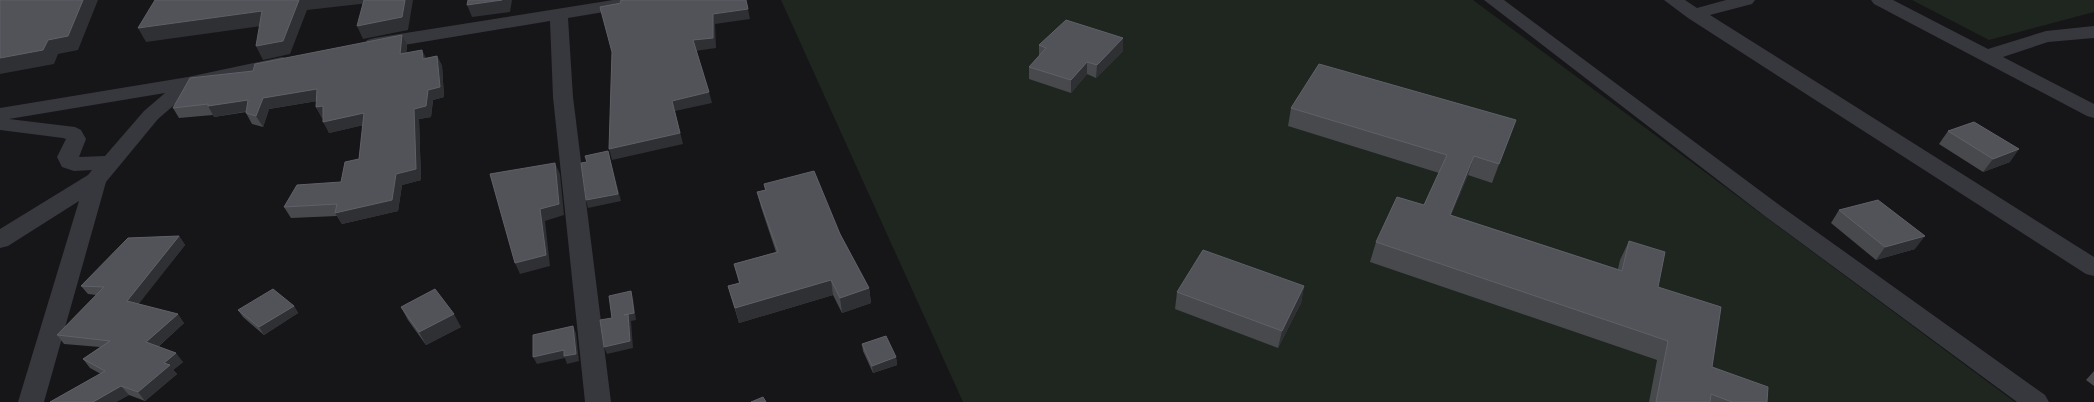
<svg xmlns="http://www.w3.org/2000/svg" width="2094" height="402" viewBox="0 0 2094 402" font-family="Inter,sans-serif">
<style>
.green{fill:#1e261f}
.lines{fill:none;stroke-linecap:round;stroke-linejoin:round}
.minor{fill:#37383d;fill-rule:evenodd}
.wall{fill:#47494d}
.shaded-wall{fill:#2f3033}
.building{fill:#525359;stroke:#5f6168}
</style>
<rect width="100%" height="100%" fill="#161618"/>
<!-- green -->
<g class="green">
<path d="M781,0H1473L2015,402H963Z"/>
<path d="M1912,0H2094V12L1989,40Z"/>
</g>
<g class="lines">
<!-- minor -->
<g class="minor">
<path d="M613,0H655L652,4L568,18L573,97L611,402H585L553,97L550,21L374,50L367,48L365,44L367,40L374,38Z"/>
<path d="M1484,0H1504L1782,207L2045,395L2049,402H2017L1766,217Z"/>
<path d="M1664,0H1685L1697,8L1726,0H1755L1752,4L1710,15L2094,257V276L2086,274L1688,18Z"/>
<path d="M1871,0H1893L1988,49L2046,31L2094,26V38L2048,42L2003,57L2094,104V118L2087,116L1874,4Z"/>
<path d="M282,57L289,59L292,63L289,67L195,87L158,119L106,182L44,402H18L79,201L8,246L0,248V229L88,175L92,170L74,171L62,167L57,157L66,139L63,138L0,130V108L188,77ZM165,93L144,111L105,156L79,157L86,139L81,130L75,127L9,119Z"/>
</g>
</g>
<!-- wall -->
<g class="wall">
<path d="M407,45L406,53L426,58L437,56L442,66L444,97L433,100L431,117L419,119L421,180L402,185L398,211L342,224L337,216L291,218L284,207L341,182L359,159L363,125L329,133L323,118H322L316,107L317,101L269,109L263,127L252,124L246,113V112L214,117L213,115L179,118L173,108L253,71Z"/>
<path d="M1039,45L1123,51L1096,78L1087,74L1071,93L1029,79V67L1039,56Z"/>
<path d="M1291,108L1516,120L1492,183L1468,175L1451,215L1618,269L1620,260L1629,241L1658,287L1712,367L1767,402H1649L1657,360L1370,262L1376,242L1424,205L1439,173L1288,126Z"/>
<path d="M1948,131L2010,162L1983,172L1939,144Z"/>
<path d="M764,184L840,234L869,288L871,303L842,313L833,295L739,323L728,286L739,283L734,264L776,252L761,207L757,192L765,190Z"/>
<path d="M1839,210L1915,249L1876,260L1831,223Z"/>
<path d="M179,236L185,245L138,304L184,323L158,347L183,362L173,370L177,374L145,401L129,395L116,402H50L101,374L90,368L83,359L100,347L64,344L57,335L96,295L88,294L81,286Z"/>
<path d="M1304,286L1301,303L1278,348L1175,309L1177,292Z"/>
<path d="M294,306L298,313L264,335L243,317L238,310Z"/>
<path d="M401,307L461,327L426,345L408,320Z"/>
<path d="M862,344L896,357L897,365L873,373L863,351Z"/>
<path d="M2094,371V386L2086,380Z"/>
</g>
<!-- shaded-wall -->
<g class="shaded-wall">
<path d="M83,0H98L78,50L58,54L54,64L0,74V58Z"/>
<path d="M299,0H369V3L307,10L290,54L263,60L256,46Z"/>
<path d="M405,0H413L408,30L363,39L357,26Z"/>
<path d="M502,0H512L510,12L472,17L467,5Z"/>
<path d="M748,9L750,19L715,24L716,48L695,51L693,40L713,14Z"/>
<path d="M262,11L269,25L146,42L138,28Z"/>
<path d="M402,35L407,45L405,65L400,54Z"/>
<path d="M1123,38V51L1096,78L1097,65Z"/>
<path d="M422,50L427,60L423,59Z"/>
<path d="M437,56L442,66L444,97L433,100L431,117L419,119L421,180L402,185L398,211L342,224L335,213L396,174L414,109L428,90Z"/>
<path d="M1087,62V74L1071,93V80Z"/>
<path d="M317,89L323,100L269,109L263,127L256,116L263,98Z"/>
<path d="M709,92L712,103L675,111L683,144L612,160L609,149L672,101Z"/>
<path d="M248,100L254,110L214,117L208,106Z"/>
<path d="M323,106L329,117L322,118L316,107Z"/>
<path d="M364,113L369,124L329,133L323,122Z"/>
<path d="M1516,120L1509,139L1492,183L1499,164Z"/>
<path d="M2019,149L2010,162L1983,172L1993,159Z"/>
<path d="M608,151L621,201L588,208L586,200Z"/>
<path d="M1474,156L1468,175L1443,234L1450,215Z"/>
<path d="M555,163L560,174L564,215L545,221L550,266L520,274L515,263Z"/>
<path d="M179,236L185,245L134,310L127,301Z"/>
<path d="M1925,236L1915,249L1876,260L1885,247Z"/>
<path d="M831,280L833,295L739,323L735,308Z"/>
<path d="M1304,286L1301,303L1278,348L1282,331Z"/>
<path d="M869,288L871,303L842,313L840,298Z"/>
<path d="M631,291L633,298L636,320L631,321L633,348L607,354L604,347Z"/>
<path d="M294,306L298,313L264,335L259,327Z"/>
<path d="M178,314L184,323L153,351L146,342Z"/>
<path d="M454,314L461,327L426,345L419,332Z"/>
<path d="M573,326L576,333L579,361L567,364L565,358L537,364L533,357Z"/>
<path d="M176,353L183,362L173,370L177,374L145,401L138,392L164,363Z"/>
<path d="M896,357L897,365L873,373L872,366Z"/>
<path d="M121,386L129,395L116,402H93Z"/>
</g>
<!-- building -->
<g class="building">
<path d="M0,0H83L68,36L48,40L43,50L0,58Z"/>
<path d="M155,0H299L283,41L256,46L262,11L138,28Z"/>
<path d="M364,0H405L402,17L357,26Z"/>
<path d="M468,0H502L467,5Z"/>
<path d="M624,0H746L748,9L713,14V38L693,40L709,92L672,101L680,133L609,149L612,52L600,7L621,3L620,1Z"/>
<path d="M1066,20L1123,38L1097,65L1087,62L1071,80L1029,67L1046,48L1039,45Z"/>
<path d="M402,35L400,54L422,50L423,59L437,56L440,87L428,90L426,106L414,109L416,169L396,174L392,200L335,213L337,204L284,207L297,185L341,182L345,162L359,159L364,113L323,122V106L316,107L317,89L263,98L256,116L246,113L248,100L208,106V104L173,108L190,78L253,71L255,64Z"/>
<path d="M1319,64L1516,120L1499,164L1474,156L1450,215L1622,271L1629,241L1665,252L1658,287L1721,307L1712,367L1768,387L1767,402H1732L1711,394L1710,402H1656L1668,341L1376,242L1397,197L1424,205L1447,155L1291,108Z"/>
<path d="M1974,122L2019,149L1993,159L1948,131Z"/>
<path d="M608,151L618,194L586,200L581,163L587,162L585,156Z"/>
<path d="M555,163L559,204L540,209L546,255L515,263L490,174Z"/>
<path d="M814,171L840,234L869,288L840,298L831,280L735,308L728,286L740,283L734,264L778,252L757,192L766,190L764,184Z"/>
<path d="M1878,200L1925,236L1885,247L1839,210Z"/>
<path d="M179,236L127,301L178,314L146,342L176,353L164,363L170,365L138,392L121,386L93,402H50L105,371L83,359L110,341L57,335L104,287L81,286L128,238Z"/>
<path d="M1203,250L1304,286L1282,331L1177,292Z"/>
<path d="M273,289L294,306L259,327L238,310Z"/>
<path d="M435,289L454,314L419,332L401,307Z"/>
<path d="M631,291L634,313L624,315L628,314L630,341L604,347L600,320L612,318L609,296Z"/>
<path d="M573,326L576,354L564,356V350L533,357V335Z"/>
<path d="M886,336L896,357L872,366L862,344Z"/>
<path d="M763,397L766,402H751Z"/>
</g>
</svg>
